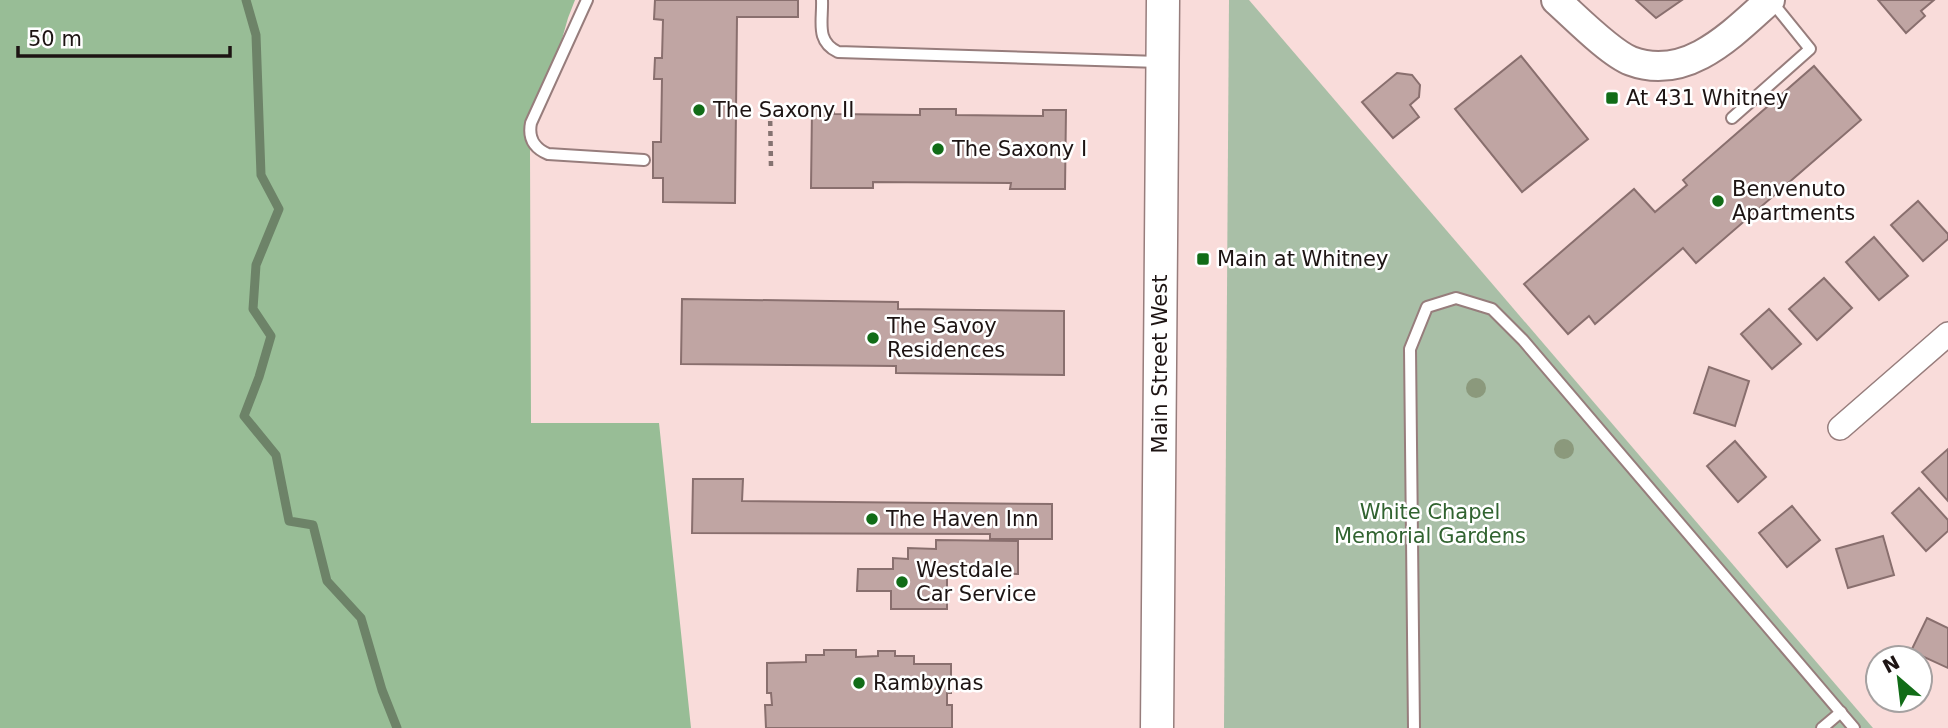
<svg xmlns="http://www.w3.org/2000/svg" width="1948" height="728" viewBox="0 0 1948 728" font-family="'DejaVu Sans',sans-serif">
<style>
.green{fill:#a9bfa7}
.forest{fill:#98bd96}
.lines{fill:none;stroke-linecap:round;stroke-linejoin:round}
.stream{stroke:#6d8368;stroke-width:9}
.building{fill:#c0a5a3;stroke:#896f6e;stroke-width:2}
.service-casing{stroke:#977d7c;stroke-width:14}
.minor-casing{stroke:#977d7c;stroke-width:26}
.tertiary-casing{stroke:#977d7c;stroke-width:32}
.secondary-casing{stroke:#977d7c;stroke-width:35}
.path{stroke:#857371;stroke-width:4.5;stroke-dasharray:5 5;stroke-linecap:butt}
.service{stroke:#fff;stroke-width:10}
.minor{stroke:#fff;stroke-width:23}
.tertiary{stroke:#fff;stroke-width:28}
.secondary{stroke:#fff;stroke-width:32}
.tree{fill:#8b997c}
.poi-dot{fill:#116c17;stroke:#fff;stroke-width:2.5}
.labels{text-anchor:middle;stroke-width:5;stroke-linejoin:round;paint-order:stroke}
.poi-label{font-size:21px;fill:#1d1413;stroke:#fff;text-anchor:start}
.street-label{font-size:21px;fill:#1d1413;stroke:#fff}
.park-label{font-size:21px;fill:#316330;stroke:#fff}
</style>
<rect width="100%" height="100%" fill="#f9dcda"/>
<!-- green -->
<path class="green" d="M1229,0H1249L1873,728H1224Z"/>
<!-- forest -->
<path class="forest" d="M0,0H575L568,18L530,151L531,423H659L691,728H0Z"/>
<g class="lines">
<!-- stream -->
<path class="stream" d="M246,0L256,35L261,175L279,209L256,265L253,309L271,336L259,377L244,416L276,455L289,521L313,525L327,581L361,618L382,690L397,728"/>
</g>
<!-- building -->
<g class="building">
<path d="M655,0H798V17H737L735,203L663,202V178H653V142H661L662,79H654L655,58H662L663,20L654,19Z"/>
<path d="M1636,0H1682L1656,18Z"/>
<path d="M1878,0H1934L1921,11L1925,16L1906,33Z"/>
<path d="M1521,56L1588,139L1522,192L1455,109Z"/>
<path d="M1814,66L1861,120L1696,263L1683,248L1595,324L1589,316L1568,334L1524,284L1634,189L1655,212L1687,185L1683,180Z"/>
<path d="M1397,73L1412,75L1420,85L1419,97L1410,105L1419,117L1393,138L1362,102Z"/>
<path d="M812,109H834V114L920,115V109H956V115L1043,116V110H1066L1065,189H1010L1011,183L873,182V188H811Z"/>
<path d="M1918,201L1948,234V239L1923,261L1891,225Z"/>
<path d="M1874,237L1908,276L1879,300L1846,262Z"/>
<path d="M1824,278L1852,308L1817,340L1789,309Z"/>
<path d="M682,299L898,302V309L1064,311V375L896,373V366L681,364Z"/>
<path d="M1769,309L1801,344L1772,369L1741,334Z"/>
<path d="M1709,367L1749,381L1735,426L1694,413Z"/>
<path d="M1735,441L1766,477L1738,502L1707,466Z"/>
<path d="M1948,449V501L1922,472Z"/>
<path d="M693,479H743L742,501L1052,504V539H990V534L692,533Z"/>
<path d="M1919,488L1948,520V531L1926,551L1892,513Z"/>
<path d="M1792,506L1820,540L1787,567L1759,533Z"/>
<path d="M1883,536L1894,575L1848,588L1836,549Z"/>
<path d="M936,540L1018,541V574L947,573V609H891V591H857L858,569H893V558L908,559V548L936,549Z"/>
<path d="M1927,618L1948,628V668L1911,651Z"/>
<path d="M824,650H856V657L878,656V651H895V656H914V664H951V693H947V705H952V728H766L765,705H772L771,693H767V663L806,662V655H824Z"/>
</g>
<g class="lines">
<!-- service casing -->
<g class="service-casing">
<g id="service">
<path d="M587,0L531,123C528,138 534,148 548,154L644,160"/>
<path d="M822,0C823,21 815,41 838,52L1159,62"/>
<path d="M1732,118L1810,49L1772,2"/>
<path d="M1414,728L1410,349L1427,307L1456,298L1492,309L1523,340L1854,728"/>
<path d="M1822,728L1841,712"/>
</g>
</g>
<!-- minor casing -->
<g class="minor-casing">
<path id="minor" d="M1840,428L1948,334"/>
</g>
<!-- tertiary casing -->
<g class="tertiary-casing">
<path id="tertiary" d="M1556,0C1574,16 1610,53 1631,61C1687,82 1732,34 1770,0"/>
</g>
<!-- secondary casing -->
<g class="secondary-casing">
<path id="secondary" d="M1157,728L1163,0"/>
</g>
<!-- path -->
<path class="path" d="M770,111L771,166"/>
<!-- service -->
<use href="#service" class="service"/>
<!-- minor -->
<use href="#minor" class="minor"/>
<!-- tertiary -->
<use href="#tertiary" class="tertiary"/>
<!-- secondary -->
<use href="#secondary" class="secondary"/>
</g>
<!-- trees -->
<g class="tree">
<circle cx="1476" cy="388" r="10"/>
<circle cx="1564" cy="449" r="10"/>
</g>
<!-- markers -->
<g class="poi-dot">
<rect x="1605" y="91" width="14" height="14" rx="3.5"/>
<circle cx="699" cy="110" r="7"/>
<circle cx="938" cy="149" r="7"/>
<circle cx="1718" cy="201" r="7"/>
<rect x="1196" y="252" width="14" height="14" rx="3.5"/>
<circle cx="873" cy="338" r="7"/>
<circle cx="872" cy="519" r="7"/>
<circle cx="902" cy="582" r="7"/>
<circle cx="859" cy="683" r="7"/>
</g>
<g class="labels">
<!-- poi labels -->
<g class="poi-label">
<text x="1626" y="105">At 431 Whitney</text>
<text x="713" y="117">The Saxony II</text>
<text x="952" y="156">The Saxony I</text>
<text x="1732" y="196">Benvenuto<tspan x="1732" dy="24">Apartments</tspan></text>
<text x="1217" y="266">Main at Whitney</text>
<text x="887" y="333">The Savoy<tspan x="887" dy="24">Residences</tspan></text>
<text x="886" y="526">The Haven Inn</text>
<text x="916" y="577">Westdale<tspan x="916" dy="24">Car Service</tspan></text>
<text x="873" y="690">Rambynas</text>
</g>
<!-- street labels -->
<g class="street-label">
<text transform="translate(1160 364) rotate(-90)" y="7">Main Street West</text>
</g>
<!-- park labels -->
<g class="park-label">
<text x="1430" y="519">White Chapel<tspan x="1430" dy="24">Memorial Gardens</tspan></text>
</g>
</g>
<!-- north arrow -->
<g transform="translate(1899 679) rotate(332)"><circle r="33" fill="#ffffff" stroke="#a5a1a1" stroke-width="2"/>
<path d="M0-5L12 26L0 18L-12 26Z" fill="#116c17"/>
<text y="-10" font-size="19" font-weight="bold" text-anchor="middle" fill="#1d1413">N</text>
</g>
<!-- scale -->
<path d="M18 46v10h212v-10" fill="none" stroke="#1d1413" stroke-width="3.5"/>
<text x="28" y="46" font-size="21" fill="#1d1413" stroke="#ffffff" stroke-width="5" paint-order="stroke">50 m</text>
</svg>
